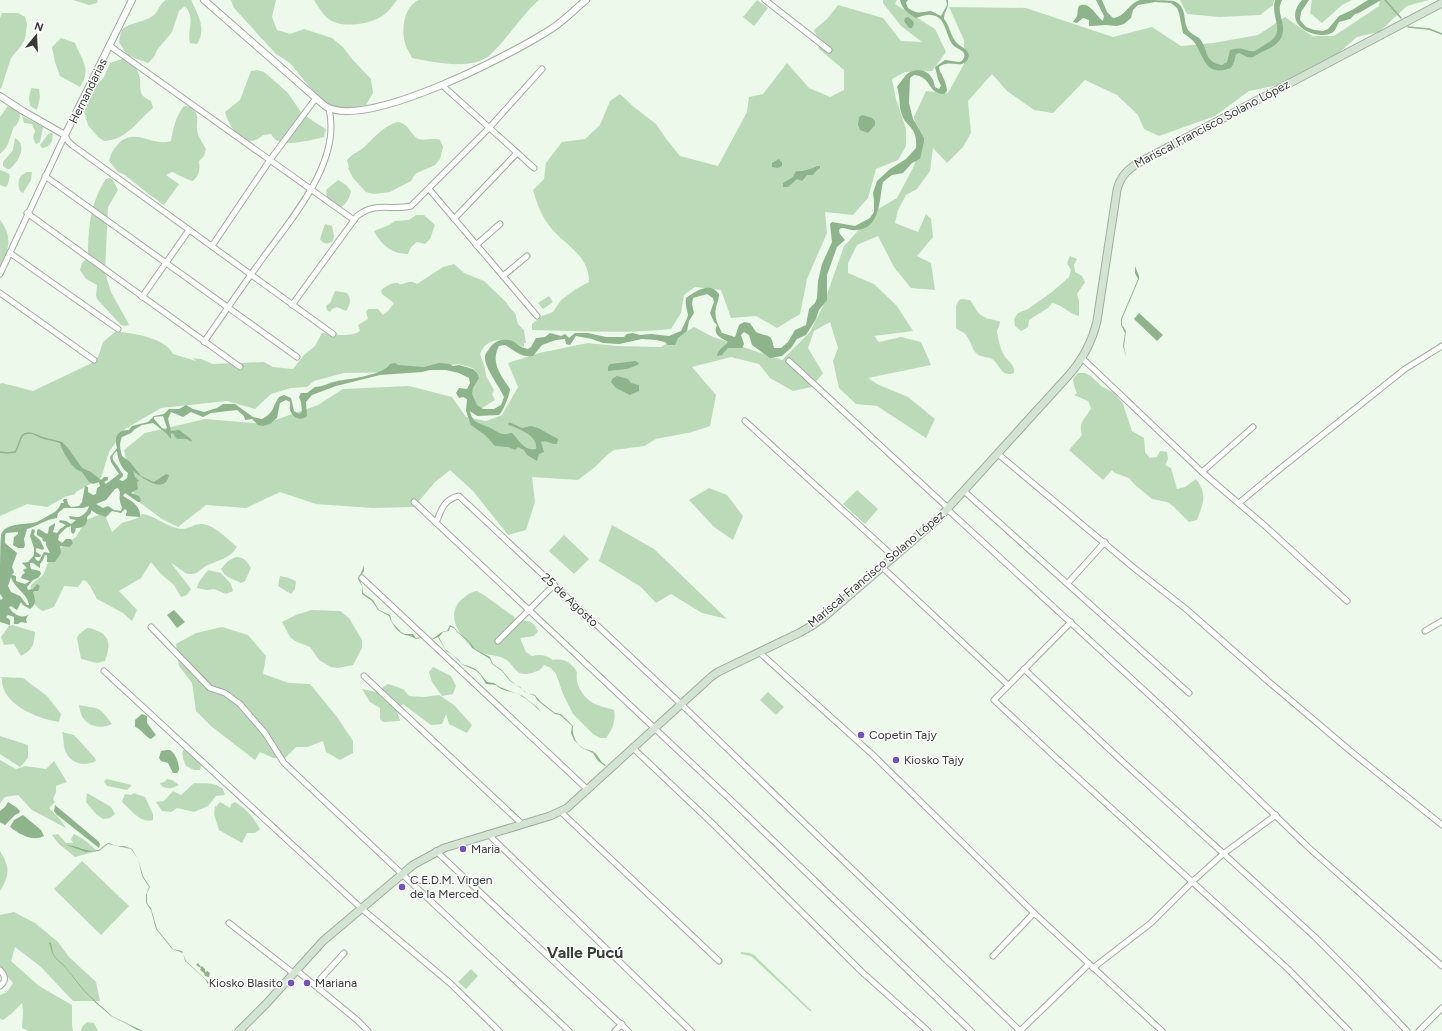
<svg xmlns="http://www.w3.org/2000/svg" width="1442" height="1031" viewBox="0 0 1442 1031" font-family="Figtree,sans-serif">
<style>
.green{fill:#bbdbb8}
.water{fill:#8eb48b;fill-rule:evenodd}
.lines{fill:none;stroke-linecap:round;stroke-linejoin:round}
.stream{stroke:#8eb48b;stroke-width:1.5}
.minor-casing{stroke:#a2ada0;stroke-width:7}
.tertiary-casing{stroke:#a2ada0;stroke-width:8}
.secondary-casing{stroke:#a2ada0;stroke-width:9}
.minor{stroke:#fff;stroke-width:5}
.tertiary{stroke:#fff;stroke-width:6}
.secondary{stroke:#d3e5d2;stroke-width:7}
.poi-dot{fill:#734fc9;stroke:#fff;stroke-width:1.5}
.labels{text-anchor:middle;stroke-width:3;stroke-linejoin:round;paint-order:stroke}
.street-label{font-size:12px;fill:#363a35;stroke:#fff}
.poi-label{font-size:12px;fill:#363a35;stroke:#fff;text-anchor:start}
.district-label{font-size:16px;font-weight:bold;fill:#384137;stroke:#fff}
</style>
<rect width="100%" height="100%" fill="#ecf9eb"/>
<!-- green -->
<g class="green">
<path d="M73,0H98L97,3L89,5Z"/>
<path d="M166,0H191C198,15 207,29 197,44L190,43C187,28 196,19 185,6L179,11L172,32L157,50L154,57L148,63L127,55L119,42C120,39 120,33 122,30C127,23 146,22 154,15C159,10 160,3 166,0Z"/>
<path d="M231,0H276L272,17L277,30L290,34L304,29L332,38L343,47L352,59L371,79L373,93L366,105L333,109L321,101L290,63L276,54L234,8Z"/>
<path d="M314,0H397C393,5 390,10 385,14C372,25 340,29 327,18C322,13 318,6 314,0Z"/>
<path d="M419,0H539C521,16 508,38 490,55C472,71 433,62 412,58C410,53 406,48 405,43C401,29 404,6 419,0Z"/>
<path d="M757,0L768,8L754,26L743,17Z"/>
<path d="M883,0H897L895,4L935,29L946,52L932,71L905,72L892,79L896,99L906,129V146L898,160L876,169L868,198L853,215L825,212L827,233L807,279L800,314L777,328L756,316L731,318L721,290L695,287L684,295L681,313L671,329C625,334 579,331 532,330V324L542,316L553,312L561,300L576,289L589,282C589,255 566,246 551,228C542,217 537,204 533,190L544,179L546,163L562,142L585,139L600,125L610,101L620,94L634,107L656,124L667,140L680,156L718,166L747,112L749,97L763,94L787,63L809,88L830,97L844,90V70L819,49L817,37L814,30L827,19L838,5L883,18L901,41L922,42L901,26L883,3Z"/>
<path d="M1180,0H1274L1273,5L1260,15L1219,17L1187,14Z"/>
<path d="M1312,0H1352L1342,5L1322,23L1310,13Z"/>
<path d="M1380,0H1429L1407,6L1379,32L1357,37L1320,69L1288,83L1249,91L1215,116L1159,136L1144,129L1138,115L1117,95L1085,80L1053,113L1034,110L1007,91L992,74L968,101L971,133L963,147L947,163L933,148L930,171L917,189L906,195L898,210L895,223L918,232L926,214L931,219L933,237L917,256L931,263L935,290L911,288L894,267L878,236L857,245L848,263V273L874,284L897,306L913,331L874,336L879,342L901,337L921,342L931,365L868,378L877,384L908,397L935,419L926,438L877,406L856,404L839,388L833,361L838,348L830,322L814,331L808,348L823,373L812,387L793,391L770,378L759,364L731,357L692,367L716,395L710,426L692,432L656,439L644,446L614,450L607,455L595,467L578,480L532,477L535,502L526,530L508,535L473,491L450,470L435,482L414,507L373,508L316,504L280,492L246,508L206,505L178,527L162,519L135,499L124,450L145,433L205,419L264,424L318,405L343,389L409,386L452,397L466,417L486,421L502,415L518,387L508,363L539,353L588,343L616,346L661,347L694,327L713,337L782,360L810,332L823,306L844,246L878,209L897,198L914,166L919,149L914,117L926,91L948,93L964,64V40L949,7L1026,8L1113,37L1152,27L1181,46L1213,43L1258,35L1285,17L1312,36H1334L1379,6Z"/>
<path d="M2,13H18L25,17L27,24L25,39L21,46L11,58L1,89L0,88V18Z"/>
<path d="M61,38L75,43C82,61 92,69 80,87L60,76L55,62L52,47Z"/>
<path d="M125,58C131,62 137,67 139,75C143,87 135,94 151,101L153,108C137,121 127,140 104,141L98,137L88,125L84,111L94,88L104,77L110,63Z"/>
<path d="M257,70L264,72L287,92L301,112L313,121L326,129L324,137C312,140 290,146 278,141C275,140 273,137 271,134L263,135C246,152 229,128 225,112L240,100L251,71Z"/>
<path d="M31,88L39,89L40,97L37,110L30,106L29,98Z"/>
<path d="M184,106L192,107C199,116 197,117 197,128C197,135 202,142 206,149L204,156L199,161C200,170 200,174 193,181C185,179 180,175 172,172L166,175L179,184L164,205L146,192L125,175L118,172L109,161C111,153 114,148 120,142C137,128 153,147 171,141C173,128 176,116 184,106Z"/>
<path d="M7,107C18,107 24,113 17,124C14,128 15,124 13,129C9,139 9,147 0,154V117Z"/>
<path d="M22,116L43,127L40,142L36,144L33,138L35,131L32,124L24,123Z"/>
<path d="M397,122C409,123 409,133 417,138C422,142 433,137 440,140L443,147L440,159L435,165L415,174L411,181L390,192L374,194L366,192L353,178L348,168L349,167L347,160C352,154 358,152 363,148C374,138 382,127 397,122Z"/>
<path d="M52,132C54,140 51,147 42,148L40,145L48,134Z"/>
<path d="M15,138C28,145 19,161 10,169H7L3,166V162L13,150Z"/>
<path d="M0,170L8,173L10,176L8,184L6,187L0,185Z"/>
<path d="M27,172H32L31,180L23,193L20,191C17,184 18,175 27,172Z"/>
<path d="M110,178L113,180L118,190L108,207L105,273L111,292L127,321L129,325L125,326L121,325L97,299L96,295L97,285L86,279L80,270L82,263L88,257C88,229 90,203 106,179Z"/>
<path d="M338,180L346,185L351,191C349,200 346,204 339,209L327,198L326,190Z"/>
<path d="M416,215H424L435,225L430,239L425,244L417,242L411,247L408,254C392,254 381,245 374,231L389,225L395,221L409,220Z"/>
<path d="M0,220C13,236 9,251 0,268Z"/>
<path d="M325,224L332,226L334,236L333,241C328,245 323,244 320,239Z"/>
<path d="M1070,256L1077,259L1074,265L1075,272L1082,276L1085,282L1077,294L1079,301V316C1066,312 1063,305 1052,303L1048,308L1029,320L1028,327L1021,331L1015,326L1014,319L1018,313L1028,309L1052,292L1069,277L1071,270L1067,263Z"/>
<path d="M454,264L464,273L484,281L506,302L510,308L515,313L518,324L524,330L526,343H524V347C509,340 488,334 480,354L485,368L486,376L494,390L492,394L495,400L479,410L471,395L476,372L473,368L458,364L401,372L344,373L314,381L307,387L291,388L271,394L255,409L227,401L161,408L125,429L109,452L101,478L76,492L75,494L65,497L47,507L27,504L0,516V384L2,383L33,391L94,362L98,357L103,342L115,332C131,332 166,338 173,354L196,361L193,358L201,359L213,364L264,362L273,367L293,369L304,355L315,346L322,333C333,334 350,338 360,331L358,325L368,319L366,312L368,309H378L383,315L388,311L394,303L382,294L381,291C384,287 391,283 396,283C402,283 396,285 402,284C409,282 411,280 417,284L443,267Z"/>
<path d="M335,291L347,293C352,299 350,305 346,311L337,307L332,309L330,312L327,310L326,306L330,303Z"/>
<path d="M549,296L553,302L543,309L538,303Z"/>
<path d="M962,299L970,300C975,306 976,313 984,317C989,320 995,319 1000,322C1000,326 998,327 997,331C997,334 1001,351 1003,353C1006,361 1015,363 1014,373C1001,378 1000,364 992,359C987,356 982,358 977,354C972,350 971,341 966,335C964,332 959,331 956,328V306L959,300Z"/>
<path d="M1078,373H1085L1091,376L1101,386L1114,393L1123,404L1132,431L1144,438L1145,452L1150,458L1157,457L1160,451L1167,452L1168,459L1165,465L1171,468L1177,489L1185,487L1196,479C1208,495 1203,503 1197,520L1189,522L1173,506L1167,502L1152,499L1134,484L1129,478L1115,473L1112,470L1103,480L1069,450L1082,435C1078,420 1086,419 1091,408L1088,401L1074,395L1077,393L1074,386L1073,379Z"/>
<path d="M709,488L727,495L743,516L733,540L714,527L689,500Z"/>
<path d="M857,490L878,509L865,524L843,504Z"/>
<path d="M104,513L112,532L122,523L138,518L142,514C154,515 164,525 176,528C187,531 191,525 200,524C213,523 227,539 237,547C230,559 217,560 206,566C200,569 198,575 190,574C184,574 177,566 171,563L191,589L187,595L181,597L174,585L160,573L151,562L141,578L119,591L137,610L132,621L123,613L97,599L90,586L86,581L83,580L78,587L64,586L54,607L43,611C36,607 32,602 28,596L30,593L31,585L43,575L48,563L56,551L76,537L86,520Z"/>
<path d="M612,525L654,549L727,619L702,613L671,594L656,603L641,587L599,561Z"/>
<path d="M564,535L589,559L574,574L549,551Z"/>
<path d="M236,557C245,557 247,562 251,568L245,581L241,583C232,579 225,577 221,569L228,561Z"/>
<path d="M208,570L221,573L231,584L233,591L226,594L214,589L207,590L197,588C198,581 204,576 208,570Z"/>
<path d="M280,576L289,578L296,581L295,589L291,594L278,586Z"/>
<path d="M477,591C490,598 502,609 515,617L514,619C526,622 532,618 538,631L534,636L520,638L526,652L532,656C541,654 546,655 553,660C564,658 571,662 577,672C576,680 577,684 581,691C590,705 598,705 614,710C616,720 613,729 606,738H600L593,734L573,714L563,694L556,674L551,668L544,665C541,670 538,671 532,673C514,678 516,664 503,658C494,654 484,656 476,650C462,640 444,616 461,600C467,595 470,592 477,591Z"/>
<path d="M311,610L340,611L349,618L362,640V648L353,665L338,668L331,667L319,660L310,647L295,641L290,637L282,622L296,615Z"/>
<path d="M13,625L35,632C34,646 33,649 21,656L14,644L4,645L1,637L9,626Z"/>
<path d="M222,627L248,635L266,656L263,674L289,683L310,684L337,717L353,741V753L340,760L326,752L323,741L307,747H296L285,758H273L260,752L255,760L212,727L196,711L192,683L179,666L176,644L196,633Z"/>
<path d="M87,628C92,628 95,630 100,632C112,639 109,650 105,661L97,663L81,659L77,638L79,634Z"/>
<path d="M433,667L451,676L456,686L453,694L442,696L432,682L429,672Z"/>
<path d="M0,677L23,678L47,696L61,714L59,722C38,719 0,704 2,678Z"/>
<path d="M388,684L403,689L409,696L424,697L439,695L454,705L472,725L467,733L449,724L446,714L442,724L431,725L403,704L396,708L400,721L383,722L380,719V708L370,702L362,689L376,692Z"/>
<path d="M768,692L784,707L776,715L760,700Z"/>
<path d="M79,705C100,709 99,706 112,724C104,728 91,728 85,720C81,717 80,710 79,705Z"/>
<path d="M62,732L74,735L95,758L96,761C84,767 70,764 65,750C63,745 64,737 62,732Z"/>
<path d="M0,736L28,745V758L20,767L0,754Z"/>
<path d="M183,750L188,751L202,764L200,770H194L186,766C184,761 181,755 183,750Z"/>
<path d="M0,760L16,769L25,766L46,769L54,761L67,782L56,786V792L53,799L55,802L49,808L60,819L66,828L32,810L18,795L5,797L0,803Z"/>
<path d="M107,779L132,785L127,790L107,786L104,781Z"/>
<path d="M167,779L172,780L179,785C172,789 165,790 160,784V783L164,782Z"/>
<path d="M194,783C204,784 214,781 223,789L225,795L216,796L208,806L194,812L177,808L171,812L162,811L156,802L164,801L173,791L181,795Z"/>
<path d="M87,793L111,807L115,814L110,818L103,819L96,814L86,802Z"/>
<path d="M134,793L145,797L153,814V820C141,824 131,810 123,803L122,801L125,794L131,795Z"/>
<path d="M220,802L230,808L231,804L235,802C247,809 253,817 260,829L255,833H247L242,843L219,830L214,814L215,805L216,807Z"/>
<path d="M58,834L66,843H73L71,839L74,834C83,838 90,844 97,851L75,857L59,844L52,835Z"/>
<path d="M0,851C10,867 10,875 0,891Z"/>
<path d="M82,861L129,906L101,935L54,889Z"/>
<path d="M14,912L35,923L58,942L69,957L96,982L100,1001H73L40,966L15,947L11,961L39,986L72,1005V1025L73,1031H29L22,1028L23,1011L22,1003L11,1014L3,1020L0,1019V995L7,992L13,983L0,968V915Z"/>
<path d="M741,952L750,953L754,955L812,1011H810L751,956L741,954Z"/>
<path d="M471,969L478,976L466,989L458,982Z"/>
<path d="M87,1022L94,1023L98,1031H81L82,1027Z"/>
</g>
<!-- water -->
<g class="water">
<path d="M900,0H908L906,3L908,8C919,15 919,12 931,11L941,16L947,5L946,0H948C949,10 944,10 944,19C950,26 950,35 956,42C960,47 967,48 969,55L967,61L962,64C954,65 946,61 939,67C939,72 942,73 943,77C945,81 947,87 947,91L944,94C926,93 933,77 914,75L910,78L909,103L913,119L924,138V142L920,159L912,163L903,173L892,175L883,182C879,199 881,229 856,230C851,231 846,228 841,228L839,230L840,234L845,240L837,247L827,275V300L819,310L816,319L806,335L797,339L791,348L782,356L770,358L752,345L749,335L744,332L741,335L744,344L742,348H728L722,355L717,356C718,349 724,347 728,342C722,338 712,335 717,325L714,322L710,313L714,302L713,298L707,294L693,298L692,304L694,313L689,321L687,331L678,338L675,345H668L665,342L656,340L642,339L619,344L603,343L592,339L576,336L570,345L566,344L565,339L556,340L542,345L533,356C521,358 514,350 505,345L499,346C490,363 501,375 510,389C510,394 503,412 499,415L477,416L470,411C473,424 478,422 488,427C494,429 499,435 506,434C508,434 510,433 512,433C518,439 525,452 536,449C539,436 518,428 508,425L509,422L522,428L531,426L538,428L558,439L557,444C551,445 547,439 541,442L544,452L539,454L537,461L527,455L524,450L518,447L515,450L508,447L495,446L485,435L471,425L466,411L467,399L463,397L459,398L456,393L459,388L467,389L470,383L469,378L459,373L446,370H430L422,372L380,375L336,386L312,395L306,402L307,416C302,421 294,419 291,412C289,409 290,406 290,402L286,400L280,403L277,418L270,424L263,426L258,425L252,419L245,420L244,416L237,410L211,413L203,417L191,412L183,417L171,412L168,419L171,431L179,430L191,439L192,442C190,441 188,440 186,439C179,438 177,442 173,433L171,434V439L166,433L153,423L142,425L135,429L131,433L122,437C119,443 120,449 122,456L130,462L141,476L154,482L166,474L169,475C165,496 141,477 133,471L135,477L139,481L137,482L138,489L131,493L139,496L141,500L140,502H138L125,493L123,496C132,501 141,506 140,517L126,516V514L127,511L125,509L121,513L112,511L106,517L97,514L91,510V513L87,517C88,525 83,528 76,528L75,532L73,534L71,532V526L66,528L59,535L58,540L62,543L66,539H71L73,543L70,547L61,546L60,547L61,553L55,562H47V555H45L43,560L40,564V568L33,563H30V566L31,569L40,571L41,574L38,578L33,580L27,587L28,590L33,589L37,584L40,586L38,591H34L33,593C36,599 36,605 30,609L23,605L21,602L17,610L11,606L9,607C12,614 23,620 29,614L26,619L27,623L21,622L18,624H14V617L8,615L6,617L10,620V625L0,622V599L1,600L3,598L0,594C0,580 0,548 1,535C5,522 27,525 37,522C40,520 54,513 56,511C58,509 60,506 61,503H64L63,500L64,499H67L68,504L71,507L79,506L82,502L85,486L88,487V492L93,495L96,494L97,488L100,486L99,482L93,484L89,482L82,472L76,469L71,464L64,453L60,444L62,442L68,448L82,468L91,472L101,480L104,477H108V480L104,482L106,484L119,474L111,462L110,457L117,448C114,437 117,430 129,430L132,426L148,422L154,416L164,414L169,409H179L186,405L193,409L204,412L217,408L223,404H235L253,417L262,419C275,412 272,407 279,397L284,395L291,398L294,411L299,414L302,412L301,402L299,397L301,393H307L315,387C322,387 326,384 333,382C346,379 383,376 390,364L395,363L398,365L424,367L439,363L450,364L453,366L459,365L473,369L477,373L479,378L473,388L472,394L477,405L483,409H494L501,405L504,397C500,387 484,367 485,357C485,353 489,350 491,346C496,341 501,339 508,340C515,340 519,348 528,349L531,347L536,338L545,337L550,333L561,336L565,334L569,338L575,333H588L606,337H624L627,334L633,333L640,335L651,334L669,336L681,331C682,329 688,317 688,315C687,309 685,306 686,298C696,291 710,281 719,294C719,299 718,300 717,304C713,315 717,323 722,333L735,337L739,325L744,322L750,323L756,332C769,338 771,332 774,348H781L788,342L795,330L806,325L809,309L815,303L817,298L818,281L822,264L832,242L830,224L832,222L855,226L870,218L874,212V201L873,193L877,181L890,169L906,159L916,148C918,125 905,128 901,112C899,104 900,95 897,87C900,83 903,78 907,74C914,68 927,69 932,78C934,81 934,84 935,87L939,89L941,86L938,79L935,67L945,60L959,62L962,61L965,56C964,50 959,50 954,46C945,37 947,16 931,15C925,14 921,17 916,18C907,12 903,11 900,0ZM163,416L167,428L166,430L162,428L154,419V417ZM117,451C118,460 121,468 128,473L127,478L123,481L119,480L123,476V474C121,472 120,470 119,468C115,462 108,458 117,451ZM118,488L120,492C119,500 120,501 122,508L121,511L114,510L108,506L103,508L96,504L106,500L115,489ZM89,506C88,511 82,518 76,517C74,517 72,516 69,516L70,519L76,520L71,524L66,521L60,520L59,522L66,525L60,529L57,533L53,532L55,525V523L49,527L48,533L47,534L39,529L37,530V535L42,538L43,541L46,542V545L50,553L44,552L39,561L36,560L35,557H40L41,555L36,552V549L37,548L43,550L44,548L40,540L34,535L35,530L32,529L30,536L34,548V555L28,562L22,563L27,568L23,570L25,573L22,575L21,578L30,581L25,584L16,581V576L12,575L14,572L12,567L17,553L5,543V535L6,533L18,532V534L14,537L13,545L18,548H24L25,545L24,539L27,529C38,526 46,519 57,518L58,513L64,508H83ZM11,577C14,588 28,594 29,605H27L20,596L11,592L8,586Z"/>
<path d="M1096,0H1102L1107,12L1113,18C1125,17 1129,3 1140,0C1149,0 1167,0 1174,1C1187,7 1183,18 1187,28C1189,33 1195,35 1199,38C1209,49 1203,62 1222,65L1227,62L1230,50C1234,49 1239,48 1243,49C1247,50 1250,52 1255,51C1259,49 1262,46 1266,44C1288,32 1270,19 1275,0H1282C1278,8 1280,13 1282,21C1286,38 1278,45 1264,51C1250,57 1255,61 1239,53L1236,54L1234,62L1231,68C1207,77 1205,60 1195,43C1192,39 1187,36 1183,33L1179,13L1177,8L1171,3L1155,2L1138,5L1133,10L1131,18L1124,24L1117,26L1106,25L1091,26H1089V20L1083,18L1077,23L1073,22C1074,20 1076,18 1077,16C1078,13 1077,9 1079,6C1090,0 1097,18 1103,21L1104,16Z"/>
<path d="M1302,0H1309L1301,12L1300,20L1306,27L1314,30L1323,31L1328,29L1339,16L1352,10L1368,0H1381L1359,13L1355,14L1350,19L1339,22C1337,25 1336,30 1333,32C1329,35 1324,35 1321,35C1300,33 1286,18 1302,0Z"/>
<path d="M908,17L913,21L914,24L912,28H909L904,21L905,18Z"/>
<path d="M862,115L872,118L875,121V125L868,133L860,130L858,125L859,117Z"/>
<path d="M779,159L780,161L782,162V166L778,168L772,167V163Z"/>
<path d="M817,166H820V168L815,172L813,175H807L802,181L797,179L788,187H783V183L793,177L796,171C803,172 811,169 817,166Z"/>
<path d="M1135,266L1139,276V279L1122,319V325L1126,331L1124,346L1126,357L1123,346L1125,333L1121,325V319L1138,279L1135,273Z"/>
<path d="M1139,313L1163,335L1157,341L1134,319Z"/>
<path d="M635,361L639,363L638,365L627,369L608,371V367L610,364Z"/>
<path d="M617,376L628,379L631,383L639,385V391L630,395L616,388L611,382L612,379Z"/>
<path d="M364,565V571L359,578L362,585L363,593L373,600L379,610L390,615L392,622L401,632L405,634H413L416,638L427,636L432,639C438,636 440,631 447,631L450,625L454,627L458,632L470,642L475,649L490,657L493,664L502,670L510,680L527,693L535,695L541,702L555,713L561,714L573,726C572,734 575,743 583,748C587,750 592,750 595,753C600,758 600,762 606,765L605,766L598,761L593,753L582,748L574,740L571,733L572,726L560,715L555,714L543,705L537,700L535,696L525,692L520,687L510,681L502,671L492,664L490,659L472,648L469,642L457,632L454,628L450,627L449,631L443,632L439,637L445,649L458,659L462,664C478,669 477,669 487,682L494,683L500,687L523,696L538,708L541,712C535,706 527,699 520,695C512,691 503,692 496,685L486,684L480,674L475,670L463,665L453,655L446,651L438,637L432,640L425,637L416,639C410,635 411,637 405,635C396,632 392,623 389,616L378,610L372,601L362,594V586L358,579C360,574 363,570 364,565Z"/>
<path d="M174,610L185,622L177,628L167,615Z"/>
<path d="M142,714L147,716V723L156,735L151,739C145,737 142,729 135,727V720Z"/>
<path d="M167,750H170C176,754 179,763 179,770L177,773H173L168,763L161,761L159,758L161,751Z"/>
<path d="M8,802L16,807L20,811L19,813L15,815L5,825L0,822V811L5,807Z"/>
<path d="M55,805L98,841L100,844L99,848L56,814L54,811Z"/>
<path d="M23,815L41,830L44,836C32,842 21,835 10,827L14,820Z"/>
<path d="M109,843L116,846H124L132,849L138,859L143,876L150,887L147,893V903L151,908L157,929L173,949L182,951L186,961L215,988L208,984L205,979L185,961L183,953L172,949L156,929L151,910L146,903V895L149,887L142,876L138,859L131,849L108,844L99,851L86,852L66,845C77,845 86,853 98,850C102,849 104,844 109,843Z"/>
<path d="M49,942L51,943L53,953L56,958L65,966L84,990L91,997L112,1016L143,1031L137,1030L129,1025L111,1016L97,1004L83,990L65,967L56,959L52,953Z"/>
<path d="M198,963L201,967L202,966L205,969V972L207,971L210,973L209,977L205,976L204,973L200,970L201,968L196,965Z"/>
</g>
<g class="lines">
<!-- stream -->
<g class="stream">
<path d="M1385,0L1401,18"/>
<path d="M1408,27L1429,29L1442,34"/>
<path d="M0,452L7,453L15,452C19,447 19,439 23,435C31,429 39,438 47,439C52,440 57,441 62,443"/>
</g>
<!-- minor casing -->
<g class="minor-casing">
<g id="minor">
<path d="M765,0L829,50"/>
<path d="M110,46L354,220"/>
<path d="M442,85L534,168"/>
<path d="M65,135L68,141L72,145L333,334"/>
<path d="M45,176L297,357"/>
<path d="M429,189L537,316"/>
<path d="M27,213L240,367"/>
<path d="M454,219L517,153"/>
<path d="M476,245L500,224"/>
<path d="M212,246L270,160L316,98"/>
<path d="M10,253L118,329"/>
<path d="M0,274L65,135"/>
<path d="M503,276L527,256"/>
<path d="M0,293L94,360"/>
<path d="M142,297L189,230"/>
<path d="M292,305L357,216C377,201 390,211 411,206L489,128L542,69"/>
<path d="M204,342C223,315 241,288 260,262C290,220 342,163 329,109"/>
<path d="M1082,358L1202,472L1264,525L1347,601"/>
<path d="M789,361L948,508"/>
<path d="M745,421L894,557"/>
<path d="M998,454L1134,568L1186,609L1269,682L1354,754L1442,825"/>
<path d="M1202,472L1253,427"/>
<path d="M964,491L1189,693"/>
<path d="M414,502L733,802L971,1031"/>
<path d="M1239,503L1281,468L1405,369L1442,346"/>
<path d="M947,509L1170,714L1308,847L1442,966"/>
<path d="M436,523C441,510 444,499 459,496L681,704L1020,1031"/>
<path d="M882,567L1008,685"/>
<path d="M362,578L588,790"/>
<path d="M1068,583L1105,542"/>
<path d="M1071,622L994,700L1054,756L1288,969L1349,1031"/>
<path d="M151,627L210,688L225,693L240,704L265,733L284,763L569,1031"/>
<path d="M1425,631L1442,621"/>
<path d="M498,641L554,585"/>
<path d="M759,652L873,755L1034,913L1162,1031"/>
<path d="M1024,669L1123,762L1315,937L1359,981L1407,1031"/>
<path d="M104,671L361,908"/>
<path d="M364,676L522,824"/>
<path d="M633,748L712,823L862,972L928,1031"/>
<path d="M561,812L719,961"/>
<path d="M488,834L691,1031"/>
<path d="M436,851L628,1031"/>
<path d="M361,908L451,984L499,1031"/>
<path d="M229,923L293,973"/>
<path d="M993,956L1034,913"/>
<path d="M1093,968L1151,923L1193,881L1223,854L1276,815"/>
<path d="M0,970C6,976 6,981 0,986"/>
<path d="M296,970L357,1020L368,1031"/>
<path d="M315,985L344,953"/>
<path d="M615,1031L622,1024"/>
<path d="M1020,1031L1089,964"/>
<path d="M1419,1031L1442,1008"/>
</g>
</g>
<!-- tertiary casing -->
<g class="tertiary-casing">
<g id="tertiary">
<path d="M204,0L325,106C365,131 510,55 548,31C562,23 574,10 586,0"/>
<path d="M0,96L23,111L65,135L132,0"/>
</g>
</g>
<!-- secondary casing -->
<g class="secondary-casing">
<path id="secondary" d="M239,1031L266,1004L323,941L413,865L444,848L550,816L567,808L711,677L718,672L799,633L813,625L824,617L939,518L1069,375C1083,359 1092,342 1097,321L1117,190C1120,177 1127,170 1138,163L1442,3"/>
</g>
<!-- minor -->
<use href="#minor" class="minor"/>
<!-- tertiary -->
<use href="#tertiary" class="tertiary"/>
<!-- secondary -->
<use href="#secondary" class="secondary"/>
</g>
<!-- markers -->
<g class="poi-dot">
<circle cx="861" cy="735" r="4"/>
<circle cx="896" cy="760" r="4"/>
<circle cx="463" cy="849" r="4"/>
<circle cx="402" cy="887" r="4"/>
<circle cx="291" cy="983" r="4"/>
<circle cx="307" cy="983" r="4"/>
</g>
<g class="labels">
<!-- street labels -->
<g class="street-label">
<text transform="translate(88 91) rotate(-64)" y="4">Hernandarias</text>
<text transform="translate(1212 124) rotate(-28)" y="4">Mariscal Francisco Solano López</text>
<text transform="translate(876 569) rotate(-40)" y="4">Mariscal Francisco Solano López</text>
<text transform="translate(570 600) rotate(43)" y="4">25 de Agosto</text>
</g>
<!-- poi labels -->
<g class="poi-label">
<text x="869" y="739">Copetin Tajy</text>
<text x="904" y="764">Kiosko Tajy</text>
<text x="471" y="853">Maria</text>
<text x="410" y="884">C.E.D.M. Virgen<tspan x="410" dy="14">de la Merced</tspan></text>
<text x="283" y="987" text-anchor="end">Kiosko Blasito</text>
<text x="315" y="987">Mariana</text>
</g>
<!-- district labels -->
<g class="district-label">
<text x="585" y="958">Valle Pucú</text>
</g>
</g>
<!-- north arrow -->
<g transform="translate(36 36) rotate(18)" stroke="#ffffff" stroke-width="3" paint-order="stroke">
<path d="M0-3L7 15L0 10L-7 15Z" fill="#363a35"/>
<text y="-6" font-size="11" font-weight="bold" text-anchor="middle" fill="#363a35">N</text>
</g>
</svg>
